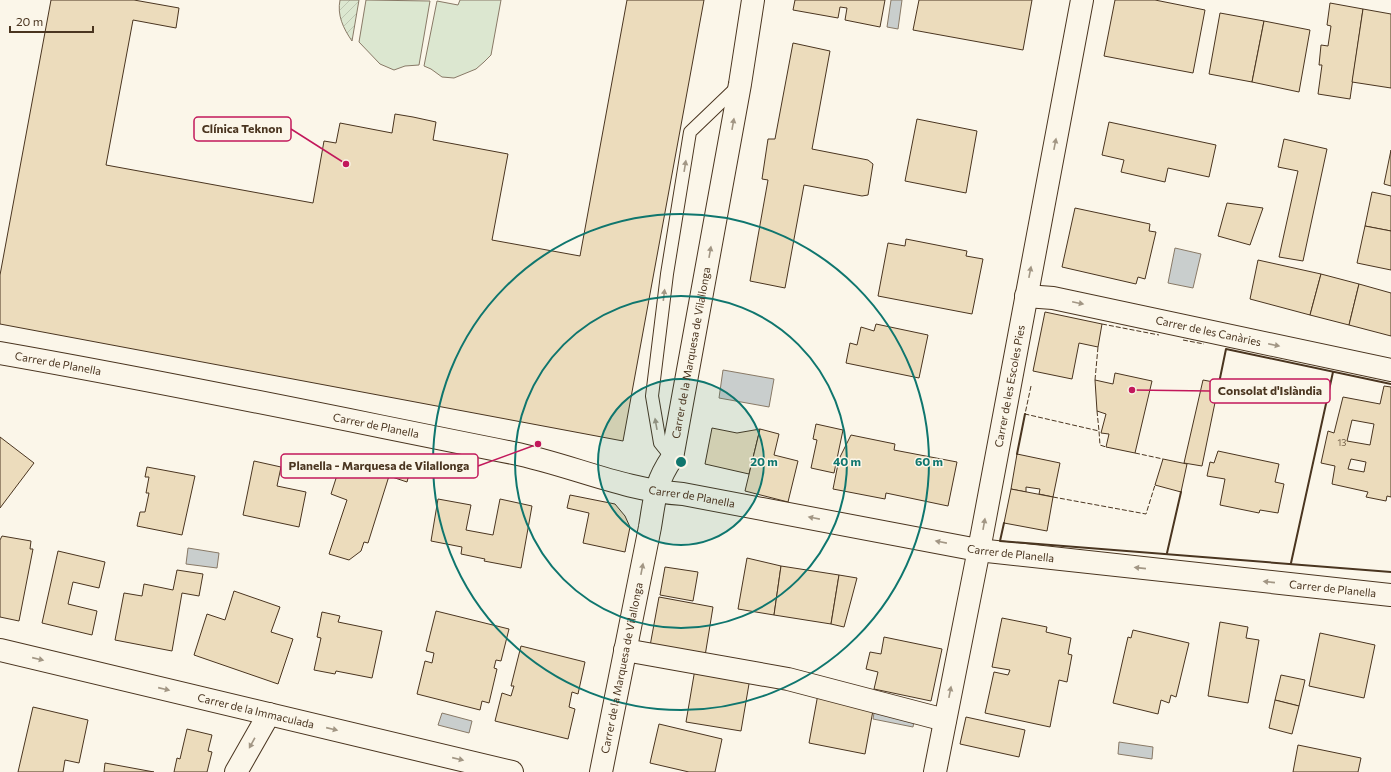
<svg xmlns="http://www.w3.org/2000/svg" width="1391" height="772" viewBox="0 0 1391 772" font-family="Commissioner,sans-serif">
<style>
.grass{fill:#dce7d0;stroke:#887966}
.garden{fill:url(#garden-furrows);stroke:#887966}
.water{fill:#c9cecd;stroke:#887966}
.building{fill:#ecdcbc;stroke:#4a3520;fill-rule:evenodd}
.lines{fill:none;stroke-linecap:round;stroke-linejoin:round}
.lane-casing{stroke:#4a3520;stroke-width:14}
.street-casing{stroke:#4a3520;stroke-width:24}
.lane{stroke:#fbf6e9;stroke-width:12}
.street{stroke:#fbf6e9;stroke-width:22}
.fence{stroke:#4a3520;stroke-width:1;stroke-dasharray:5 2;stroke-linecap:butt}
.wall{stroke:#4a3520;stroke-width:2}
.oneway{fill:#a29684}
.ring{fill:none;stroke:#0f766e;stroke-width:2}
.labels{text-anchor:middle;stroke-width:3;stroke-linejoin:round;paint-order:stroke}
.number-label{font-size:9px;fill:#725f47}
.street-label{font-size:11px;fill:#4a3520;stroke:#fbf6e9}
.centre{fill:#0f766e;stroke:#fbf6e9;stroke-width:2}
.ring-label{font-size:12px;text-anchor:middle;font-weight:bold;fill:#0f766e;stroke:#fbf6e9;stroke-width:3;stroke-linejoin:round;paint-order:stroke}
.leader{fill:none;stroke:#c2185b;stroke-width:1.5}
.callout-dot{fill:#c2185b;stroke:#fbf6e9;stroke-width:1.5}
.callout{fill:#fbf6e9;stroke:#c2185b;stroke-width:1.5}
.callout-label{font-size:12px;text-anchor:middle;font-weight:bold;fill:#4a3520}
</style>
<defs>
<pattern id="garden-furrows" width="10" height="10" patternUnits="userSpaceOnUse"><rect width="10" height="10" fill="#dce7d0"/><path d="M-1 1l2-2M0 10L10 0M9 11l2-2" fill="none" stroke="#bec7b2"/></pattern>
</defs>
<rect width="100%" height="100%" fill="#fbf6e9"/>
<!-- grass -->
<g class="grass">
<path d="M366,0L430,1L419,65L405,66L394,70L380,64L359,42Z"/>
<path d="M460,0H501L491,55L484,62L476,69L454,78L442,77L431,69L424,66L437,1L458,5Z"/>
</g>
<!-- garden -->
<path class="garden" d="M340,0H359L352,41C343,28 337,15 340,0Z"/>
<!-- water -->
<g class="water">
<path d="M891,0H902L898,29L887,27Z"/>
<path d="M1175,248L1201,254L1193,288L1168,283Z"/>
<path d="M723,370L774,379L769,407L719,398Z"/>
<path d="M188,548L219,553L217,568L186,564Z"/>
<path d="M875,707L915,716L913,727L873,719Z"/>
<path d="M442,713L472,721L469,733L438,725Z"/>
<path d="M1119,742L1153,747L1152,759L1118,754Z"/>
</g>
<!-- building -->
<g class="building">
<path d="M51,0H134L179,8L176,28L133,20L106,165L313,203L324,141L336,143L340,123L392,133L395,114L413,117L436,122L433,140L508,154L492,240L580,256L627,0H704L623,441L0,324V275Z"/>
<path d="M795,0H885L880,27L845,20L847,8L840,7L838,18L793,10Z"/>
<path d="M919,0H1032L1023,50L913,30Z"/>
<path d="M1115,0H1155L1205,10L1193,73L1104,56Z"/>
<path d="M1330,3L1363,9L1350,99L1318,94L1322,65H1319L1321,45L1328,46L1331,26L1327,25Z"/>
<path d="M1363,9L1391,14V88L1352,82Z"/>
<path d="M1220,13L1264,21L1252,82L1209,74Z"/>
<path d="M1264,21L1310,30L1299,92L1252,82Z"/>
<path d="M793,43L830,51L812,149L868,160L873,164L868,195L862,196L804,185L785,288L750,281L768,180L762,179L768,139H775Z"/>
<path d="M917,119L977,131L966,193L905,181Z"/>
<path d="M1109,122L1216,145L1209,177L1168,168L1165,182L1121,172L1124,160L1102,155Z"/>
<path d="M1284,139L1327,149L1303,261L1279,257L1298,171L1278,167Z"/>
<path d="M1391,150V186L1384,184Z"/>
<path d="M1372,192L1391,196V231L1365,226Z"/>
<path d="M1227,203L1263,208L1250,245L1218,236Z"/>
<path d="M1075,208L1150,224L1149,231L1156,232L1145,279L1138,277L1136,284L1062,267Z"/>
<path d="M1365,226L1391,231V270L1357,263Z"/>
<path d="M906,239L967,251L966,256L983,259L972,314L878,296L888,243L905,246Z"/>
<path d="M1258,260L1321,274L1310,315L1250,299Z"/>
<path d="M1321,274L1359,284L1349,325L1310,315Z"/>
<path d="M1359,284L1391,293V336L1349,325Z"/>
<path d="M1045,312L1102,324L1098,347L1079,343L1072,379L1033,371Z"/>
<path d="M876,324L928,335L919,378L846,363L850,343L857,345L861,327L874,331Z"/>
<path d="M1115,373L1152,381L1135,453L1106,447L1109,434L1101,433L1106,414L1097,411L1095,380L1113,384Z"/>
<path d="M1203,380L1219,383L1202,466L1184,463Z"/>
<path d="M1384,386L1391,387V497L1387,496L1386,501L1366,497L1368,492L1332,484L1335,466L1321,463L1328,431L1334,433L1343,397L1380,404ZM1352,420L1374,424L1370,445L1347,441ZM1351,459L1366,462L1364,472L1348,469Z"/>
<path d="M816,424L843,430L834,473L811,468L817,440L813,439Z"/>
<path d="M712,428L737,433L760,429L749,474L705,464Z"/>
<path d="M760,429L779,434L774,455L798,461L788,502L745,491Z"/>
<path d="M851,435L895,444L894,450L957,462L948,506L886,493L885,499L833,489L839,459Z"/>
<path d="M0,437L34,463L0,508Z"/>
<path d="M1218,451L1279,464L1275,482L1284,484L1278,513L1260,510L1259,513L1220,505L1225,479L1207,476L1210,462L1214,463Z"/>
<path d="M1017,454L1060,463L1053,497L1039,494L1040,489L1026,487V492L1011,489Z"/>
<path d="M362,455L410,471L407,482L389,476L368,543L364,542L361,551L349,560L329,554L347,500L331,494L339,469L355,475Z"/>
<path d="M1163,459L1187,464L1181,492L1155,485Z"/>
<path d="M254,461L281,467L277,486L306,492L299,527L243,515Z"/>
<path d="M147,467L195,476L182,535L137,526L140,512H145L149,493H146L149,477H145Z"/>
<path d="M1011,489L1053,497L1047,531L1004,523Z"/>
<path d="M570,495L615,504L625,516L630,527L625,552L583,543L589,513L567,508Z"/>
<path d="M438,499L471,505L466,530L493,535L500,499L532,506L521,568L484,561L485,559L461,554L462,547L431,541Z"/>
<path d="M2,536L31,541L30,549H33L19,621L0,617V540Z"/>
<path d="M58,551L105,562L99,588L73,582L68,604L97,611L92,635L42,623Z"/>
<path d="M747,558L781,566L774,615L738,609Z"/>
<path d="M781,566L839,575L831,624L774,615Z"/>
<path d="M665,567L698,572L693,601L660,595Z"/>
<path d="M177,570L203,574L199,596L182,593L172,651L115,640L124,593L142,596L144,584L173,590Z"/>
<path d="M839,575L857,578L844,627L831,624Z"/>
<path d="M234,591L280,607L271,632L293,639L278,684L194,655L207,614L225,620Z"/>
<path d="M659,597L713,607L705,656L650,646Z"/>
<path d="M436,611L509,629L501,661L496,660L494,668L497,669L489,703L482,701L480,710L417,694L425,661L432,663L434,653L426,651Z"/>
<path d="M322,612L340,616L338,622L382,631L372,678L336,671L335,674L314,670L321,638L317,637Z"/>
<path d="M1002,618L1047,627L1046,632L1071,638L1068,654L1072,655L1067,682L1059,680L1050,727L985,713L994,672L1008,675L1010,670L992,667Z"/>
<path d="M1220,622L1248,627L1246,638L1259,640L1248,703L1208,696Z"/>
<path d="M1133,630L1189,643L1176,697L1171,695L1169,703L1161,700L1158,714L1113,703L1128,637L1131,638Z"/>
<path d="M1320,633L1375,645L1364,698L1309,686Z"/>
<path d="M884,637L942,649L931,701L874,689L878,672L866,669L870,652L881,654Z"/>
<path d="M521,646L585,662L578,694L572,692L569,707L575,709L568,739L495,721L502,693L511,696L514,686H511Z"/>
<path d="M695,669L750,678L741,731L686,722Z"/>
<path d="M1281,675L1305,680L1299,706L1275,700Z"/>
<path d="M818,694L874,705L865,754L809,743Z"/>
<path d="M1275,700L1299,706L1292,734L1269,728Z"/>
<path d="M33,707L88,720L79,763L65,760L63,772H18Z"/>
<path d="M966,717L1025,730L1019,757L960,744Z"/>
<path d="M659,724L722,739L715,772H689L650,763Z"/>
<path d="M187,729L212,735L208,751L212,752L207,772H174L177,758L180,759Z"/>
<path d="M1298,745L1361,758L1358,772H1293Z"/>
<path d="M105,763L154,772H104Z"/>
</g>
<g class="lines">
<!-- lane casing -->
<g class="lane-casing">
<path id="lane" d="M672,458L660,443L652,396L667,274L690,132L738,86"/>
</g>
<!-- street casing -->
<g class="street-casing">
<g id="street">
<path id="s1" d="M1026,296L1053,298L1391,370"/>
<path id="s2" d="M0,353C172,383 342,419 513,453C572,465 622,490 683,494L978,550L1391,595"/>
<path id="s3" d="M0,650L512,772"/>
<path d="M625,650L788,679L945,720"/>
<path d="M236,772L269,714"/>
<path id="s4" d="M601,772L650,527C655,497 655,483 672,458L740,84L753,0"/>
<path id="s5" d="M935,772L982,534L1082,0"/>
</g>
</g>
<!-- lane -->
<use href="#lane" class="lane"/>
<!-- street -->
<use href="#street" class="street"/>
<!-- fence -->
<g class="fence">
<path d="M1102,324L1159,335"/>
<path d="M1183,340L1204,344"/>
<path d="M1095,380L1098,347"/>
<path d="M1031,386L1025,414L1099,431L1100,445L1106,447"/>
<path d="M1097,411L1099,431"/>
<path d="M1135,453L1163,459"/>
<path d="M1053,497L1146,514L1155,485"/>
</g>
<!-- wall -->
<g class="wall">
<path d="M1219,383L1226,349L1391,384"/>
<path d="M1017,454L1025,414"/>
<path d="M1004,523L1000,541L1391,572"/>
<path d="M1167,553L1181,492"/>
<path d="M1291,563L1333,372"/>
</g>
</g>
<!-- one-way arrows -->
<defs><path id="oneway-solid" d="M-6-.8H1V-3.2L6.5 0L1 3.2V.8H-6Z"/></defs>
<g class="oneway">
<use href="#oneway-solid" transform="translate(733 124) rotate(-80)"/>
<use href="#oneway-solid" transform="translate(1055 144) rotate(-79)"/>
<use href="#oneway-solid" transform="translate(685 166) rotate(-81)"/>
<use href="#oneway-solid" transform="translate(710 252) rotate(-80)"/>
<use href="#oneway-solid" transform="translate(1030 272) rotate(-79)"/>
<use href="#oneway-solid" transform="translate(664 295) rotate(-83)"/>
<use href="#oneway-solid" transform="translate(1078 303) rotate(12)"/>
<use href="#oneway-solid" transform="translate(1274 345) rotate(12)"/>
<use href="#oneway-solid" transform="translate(656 424) rotate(-100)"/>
<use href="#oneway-solid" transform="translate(814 518) rotate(-169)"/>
<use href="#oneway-solid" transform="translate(984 524) rotate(-80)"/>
<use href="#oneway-solid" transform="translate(941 542) rotate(-169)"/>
<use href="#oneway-solid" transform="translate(1140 568) rotate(-174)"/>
<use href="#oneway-solid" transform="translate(642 569) rotate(-79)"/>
<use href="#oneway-solid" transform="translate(1269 582) rotate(-174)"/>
<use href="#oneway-solid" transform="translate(38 659) rotate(13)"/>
<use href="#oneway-solid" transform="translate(164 689) rotate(13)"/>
<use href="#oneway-solid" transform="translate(950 692) rotate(-79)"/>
<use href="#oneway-solid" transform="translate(332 729) rotate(13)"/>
<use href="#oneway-solid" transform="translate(252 743) rotate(119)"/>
<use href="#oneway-solid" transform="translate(458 759) rotate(13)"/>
</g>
<!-- distance rings -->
<circle cx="681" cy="462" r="83" fill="#0f766e" fill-opacity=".12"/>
<g class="ring">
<circle cx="681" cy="462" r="83"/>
<circle cx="681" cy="462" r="166"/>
<circle cx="681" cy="462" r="248"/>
</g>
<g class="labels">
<!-- number labels -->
<g class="number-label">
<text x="1342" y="446">13</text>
</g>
<!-- street labels -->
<g class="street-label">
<text dy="4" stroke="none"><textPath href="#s1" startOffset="186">Carrer de les Canàries</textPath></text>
<text dy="4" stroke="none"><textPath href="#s4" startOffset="430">Carrer de la Marquesa de Vilallonga</textPath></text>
<text dy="4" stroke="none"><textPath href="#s2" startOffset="59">Carrer de Planella</textPath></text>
<text dy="4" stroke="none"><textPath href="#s5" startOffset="393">Carrer de les Escoles Pies</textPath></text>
<text dy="4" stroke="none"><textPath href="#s2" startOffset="383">Carrer de Planella</textPath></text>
<text dy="4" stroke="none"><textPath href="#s2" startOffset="707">Carrer de Planella</textPath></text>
<text dy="4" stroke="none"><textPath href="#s2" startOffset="1031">Carrer de Planella</textPath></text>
<text dy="4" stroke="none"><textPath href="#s2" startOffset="1355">Carrer de Planella</textPath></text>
<text dy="4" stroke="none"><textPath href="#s4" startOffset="106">Carrer de la Marquesa de Vilallonga</textPath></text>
<text dy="4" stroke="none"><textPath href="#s3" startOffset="263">Carrer de la Immaculada</textPath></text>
</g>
</g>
<circle cx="681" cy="462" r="6" class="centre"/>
<g class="ring-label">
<text x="764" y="466">20 m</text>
<text x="847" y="466">40 m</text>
<text x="929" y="466">60 m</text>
</g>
<!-- callouts -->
<path class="leader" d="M346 164L291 129M1132 390L1210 391M538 444L478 466"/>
<g class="callout-dot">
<circle cx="346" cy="164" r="4"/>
<circle cx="1132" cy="390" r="4"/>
<circle cx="538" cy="444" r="4"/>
</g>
<g class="callout">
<rect x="194" y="117" width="97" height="24" rx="4"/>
<rect x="1210" y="379" width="120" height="24" rx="4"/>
<rect x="281" y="454" width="197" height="24" rx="4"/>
</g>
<g class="callout-label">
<text x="242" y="133">Clínica Teknon</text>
<text x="1270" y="395">Consolat d'Islàndia</text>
<text x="379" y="470">Planella - Marquesa de Vilallonga</text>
</g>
<!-- scale -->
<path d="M10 26v6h83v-6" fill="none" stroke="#4a3520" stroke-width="2"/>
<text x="16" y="26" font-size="12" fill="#4a3520" stroke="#fbf6e9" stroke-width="3" paint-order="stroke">20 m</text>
</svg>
